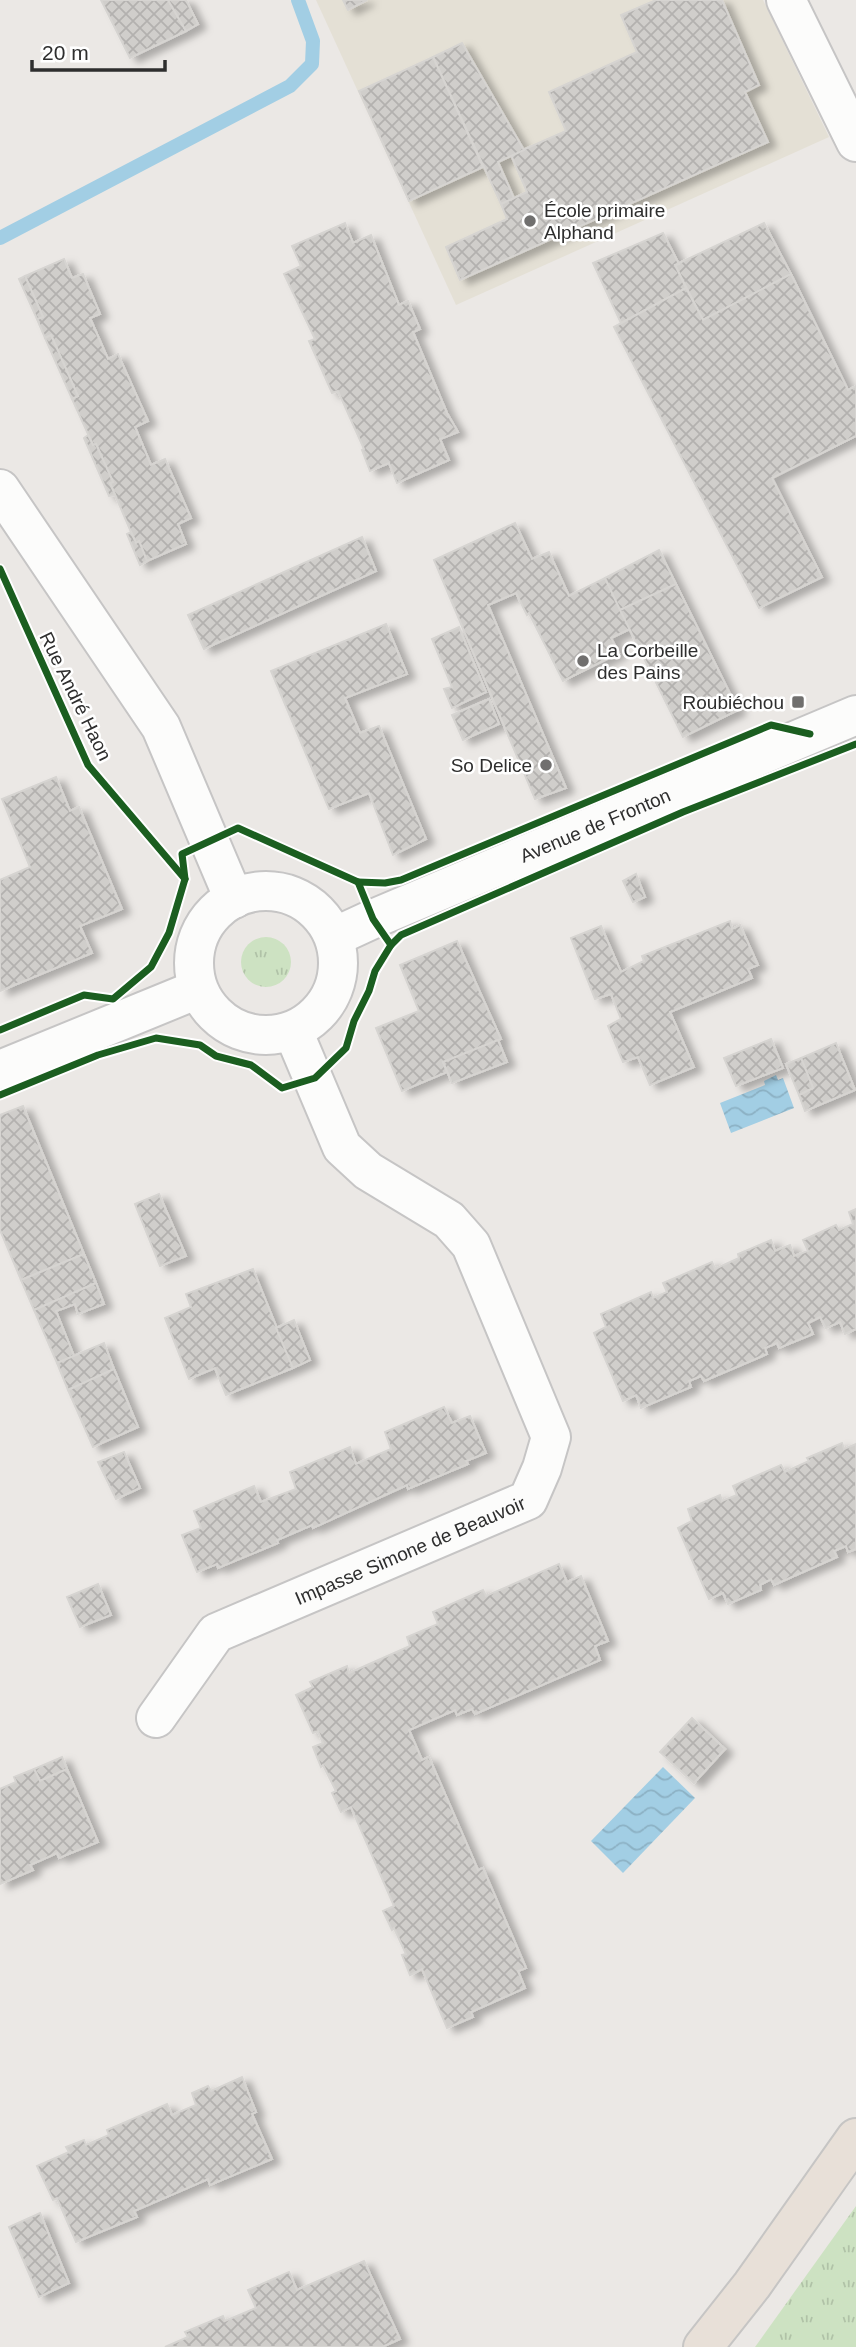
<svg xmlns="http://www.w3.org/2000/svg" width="856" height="2347" viewBox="0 0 856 2347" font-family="Helvetica,sans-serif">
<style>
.education{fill:#e4e0d5}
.grass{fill:url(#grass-tufts)}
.water{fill:url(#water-waves)}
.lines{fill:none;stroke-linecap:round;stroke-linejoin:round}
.stream{stroke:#a2cee4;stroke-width:14}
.building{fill:url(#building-cross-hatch);stroke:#d6d4d1;stroke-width:2;filter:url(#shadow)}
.street-casing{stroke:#c6c5c5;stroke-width:42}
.secondary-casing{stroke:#c6c5c5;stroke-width:42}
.highway-casing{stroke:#c6c5c4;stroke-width:42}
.street{stroke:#fcfcfb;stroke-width:38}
.secondary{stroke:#fcfcfb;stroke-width:38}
.highway{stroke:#e8e0d8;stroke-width:38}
.cycleway-casing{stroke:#fff;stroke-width:11}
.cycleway{stroke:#1b5e20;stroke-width:7}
.poi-dot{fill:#706f6e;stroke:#fff;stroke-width:2.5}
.labels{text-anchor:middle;stroke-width:5;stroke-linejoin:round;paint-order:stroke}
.poi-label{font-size:19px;fill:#2e2e2e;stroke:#fff;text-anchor:start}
.street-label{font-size:19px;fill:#2e2e2e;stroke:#fff}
</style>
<defs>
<pattern id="grass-tufts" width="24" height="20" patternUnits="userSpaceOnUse" patternTransform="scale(1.75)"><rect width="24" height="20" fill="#cde2c2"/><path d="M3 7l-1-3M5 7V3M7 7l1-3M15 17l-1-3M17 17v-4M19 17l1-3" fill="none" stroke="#b0c2a7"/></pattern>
<pattern id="water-waves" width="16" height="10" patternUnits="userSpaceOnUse" patternTransform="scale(1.75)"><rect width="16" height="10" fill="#a2cee4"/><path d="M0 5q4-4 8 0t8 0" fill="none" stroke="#8cb1c4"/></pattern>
<pattern id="building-cross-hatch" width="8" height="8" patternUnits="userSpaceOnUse" patternTransform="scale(1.75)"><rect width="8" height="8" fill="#d0cecb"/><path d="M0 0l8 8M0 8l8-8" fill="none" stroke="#b3b1af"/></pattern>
<filter id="shadow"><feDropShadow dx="8" dy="4.5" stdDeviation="3.5" flood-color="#0004"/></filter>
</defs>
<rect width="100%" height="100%" fill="#ebe8e5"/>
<!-- education -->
<path class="education" d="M316,0H763L829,137L456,305Z"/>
<!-- grass -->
<g class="grass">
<circle cx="266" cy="962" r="25"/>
<path d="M856,2206V2347H755Z"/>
</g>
<!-- water -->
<g class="water">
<path d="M776,1075L778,1080L783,1078L794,1108L731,1133L720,1103L765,1085L764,1081Z"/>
<path d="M663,1767L695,1798L623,1873L591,1841Z"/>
</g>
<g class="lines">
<!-- stream -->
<path class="stream" d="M0,238L290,86L312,64L313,41L298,0"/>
</g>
<!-- building -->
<g class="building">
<path d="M101,0H168L186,31L130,58Z"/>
<path d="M168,0H186L198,24L186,31Z"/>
<path d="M343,0H367L348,10Z"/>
<path d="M656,0H722L759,85L745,92L768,142L460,280L446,247L507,219L501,204L527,192L511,155L566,131L549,92L637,52L621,15Z"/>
<path d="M462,43L524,150L498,162L514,198L501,204L433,57Z"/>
<path d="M433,57L483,167L409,201L359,91Z"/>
<path d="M345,223L353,243L371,235L399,305L408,301L420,329L413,332L447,413L458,432L440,439L449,460L397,483L389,463L370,471L362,450L364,449L338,391L332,393L309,341L315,339L284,274L301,266L292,246Z"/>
<path d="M764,223L791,274L703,320L675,265Z"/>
<path d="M663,233L679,264L675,265L686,288L621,323L593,263Z"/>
<path d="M64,259L72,278L83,274L100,314L90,318L108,359L118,354L148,421L135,427L151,465L165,459L191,518L178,524L186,544L147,561L139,541L136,543L131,532L110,483L113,482L96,444L93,445L72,399L78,396L51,335L45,338L37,319L43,317L25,276Z"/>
<path d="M791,274L848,390L856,386V436L772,478L822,577L759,608L614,327L686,288L703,320Z"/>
<path d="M25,276L43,317L37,319L19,279Z"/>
<path d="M51,335L78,396L72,399L45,338Z"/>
<path d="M88,435L93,445L96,444L113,482L110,483L115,495L109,496L84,438Z"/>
<path d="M515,523L532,559L549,552L569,596L605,578L630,629L611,638L619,653L563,681L529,613L527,615L516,593L488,605L566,788L535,799L434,560Z"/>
<path d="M131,532L136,543L139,541L147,561L140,565L127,534Z"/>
<path d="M362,537L376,571L204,649L188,615Z"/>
<path d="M659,550L676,584L620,610L605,578Z"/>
<path d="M676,584L738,710L683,737L620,610Z"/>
<path d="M386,624L407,674L345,698L360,733L379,726L426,839L393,855L369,793L329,809L271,671Z"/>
<path d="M459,627L486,692L452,708L444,689L452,687L432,639Z"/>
<path d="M489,699L499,724L463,740L452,715Z"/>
<path d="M56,777L70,811L79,807L122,909L80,926L92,953L0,991V880L30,867L2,799Z"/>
<path d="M636,874L645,897L633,902L623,881Z"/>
<path d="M730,921L732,929L740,925L758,965L748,969L752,978L670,1012L694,1067L650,1085L638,1057L623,1062L608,1026L621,1019L611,994L595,999L571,938L601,926L621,972L644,961L642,956Z"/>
<path d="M457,941L501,1039L443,1062L447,1072L402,1091L376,1028L419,1011L400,965Z"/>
<path d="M771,1039L783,1068L736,1086L724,1058Z"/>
<path d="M498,1040L507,1062L452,1083L443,1062Z"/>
<path d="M836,1043L855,1090L805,1111L799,1095L813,1088L801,1058Z"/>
<path d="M801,1058L813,1088L799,1095L786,1064Z"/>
<path d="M23,1106L84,1254L21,1280L0,1230V1115Z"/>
<path d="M159,1194L186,1256L160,1266L135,1204Z"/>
<path d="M856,1209V1329L845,1334L840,1322L826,1328L820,1317L808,1323L813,1334L779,1348L777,1343L765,1348L767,1354L704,1381L701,1376L689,1381L691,1387L641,1408L636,1395L623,1401L594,1333L606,1327L601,1314L651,1292L653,1298L667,1292L663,1283L712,1262L715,1269L739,1258L738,1254L771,1240L775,1251L790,1245L794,1256L808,1251L803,1240L836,1225L839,1230L853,1224L849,1212Z"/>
<path d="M84,1254L96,1283L34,1310L21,1280Z"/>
<path d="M253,1269L293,1368L226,1395L215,1368L189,1379L165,1318L191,1307L186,1294Z"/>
<path d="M96,1283L104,1304L78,1314L75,1304L56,1311L74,1356L57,1363L34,1310Z"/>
<path d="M294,1320L310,1360L293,1368L276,1328Z"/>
<path d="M104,1343L114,1369L68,1390L57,1363Z"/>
<path d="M114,1369L138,1427L93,1447L68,1390Z"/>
<path d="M444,1407L452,1423L470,1416L486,1453L466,1461L468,1464L408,1489L407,1485L313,1528L312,1525L277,1540L278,1543L218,1568L217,1564L197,1572L182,1535L201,1528L194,1511L254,1486L261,1502L296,1489L290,1472L350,1447L356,1464L391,1449L385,1432Z"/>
<path d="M842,1443L844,1449L856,1444V1549L848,1552L846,1546L834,1551L837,1557L774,1585L771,1579L760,1585L761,1590L728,1604L723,1593L709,1599L678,1528L692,1521L688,1509L720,1495L722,1501L737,1495L733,1486L781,1465L785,1472L809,1461L807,1458Z"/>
<path d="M124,1452L140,1488L116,1499L98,1462Z"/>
<path d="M559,1564L567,1582L581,1576L608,1641L595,1646L600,1660L475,1714L472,1709L457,1715L455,1710L409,1730L422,1760L429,1757L478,1870L483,1868L526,1968L518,1971L525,1988L471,2012L473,2017L447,2028L422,1969L410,1975L402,1955L406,1954L394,1928L392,1930L383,1911L394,1906L351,1807L341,1812L332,1793L336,1791L323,1765L321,1767L313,1747L323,1743L318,1731L313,1733L296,1695L313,1687L310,1682L347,1666L349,1673L410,1646L407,1637L438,1624L433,1612L483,1590L486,1596Z"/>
<path d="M98,1584L111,1615L80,1627L67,1597Z"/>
<path d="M692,1718L725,1749L694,1783L660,1752Z"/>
<path d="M62,1757L67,1769L40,1781L34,1769Z"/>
<path d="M34,1769L40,1781L67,1769L98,1842L59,1858L57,1853L30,1865L33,1870L0,1884V1789L16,1782L14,1777Z"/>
<path d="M242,2077L256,2112L252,2114L272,2159L210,2185L208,2179L134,2211L137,2217L76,2242L57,2198L53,2200L37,2166L69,2152L66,2147L84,2140L86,2145L109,2135L107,2130L167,2104L172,2115L196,2105L192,2093L208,2086L211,2091Z"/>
<path d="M40,2213L69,2283L39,2297L9,2227Z"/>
<path d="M364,2261L400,2339L382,2347H165L188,2337L185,2332L223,2316L225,2321L256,2308L248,2290L289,2272L297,2290Z"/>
</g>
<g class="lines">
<!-- street casing -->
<g class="street-casing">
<g id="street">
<path d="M786,0L856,142"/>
<path d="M0,489L161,727L234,899"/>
<path id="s1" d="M156,1718L216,1633L528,1500L542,1468L551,1437L471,1245L449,1220L368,1171L342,1147L293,1031"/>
</g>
</g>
<!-- secondary casing -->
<g class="secondary-casing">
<g id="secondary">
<circle cx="266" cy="963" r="72"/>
<path id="s2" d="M334,937L373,919L856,715"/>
<path d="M0,1070L198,989"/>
</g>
</g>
<!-- highway casing -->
<g class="highway-casing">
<path id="highway" d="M703,2347L752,2285L856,2138"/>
</g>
<!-- street -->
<use href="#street" class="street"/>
<!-- secondary -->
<use href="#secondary" class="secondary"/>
<!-- highway -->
<use href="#highway" class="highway"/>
<!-- cycleway casing -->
<g class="cycleway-casing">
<g id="cycleway">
<path d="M0,569L88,765L185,879"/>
<path d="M358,882L385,883L401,880L771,725L810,734"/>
<path d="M391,945L401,935L683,812L856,744"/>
<path d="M0,1030L84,995L113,999L151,967L169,933L185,879L182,854L238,828L358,882L373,919L391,945L375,971L369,991L354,1021L346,1048L315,1078L282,1088L251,1065L216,1056L200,1045L156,1038L98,1055L0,1095"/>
</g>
</g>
<!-- cycleway -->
<use href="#cycleway" class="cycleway"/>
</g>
<!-- markers -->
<g class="poi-dot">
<circle cx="530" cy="221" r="7"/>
<circle cx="583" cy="661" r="7"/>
<rect x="791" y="695" width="14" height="14" rx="3.5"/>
<circle cx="546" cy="765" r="7"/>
</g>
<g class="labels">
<!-- poi labels -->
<g class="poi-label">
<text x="544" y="217">École primaire<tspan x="544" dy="22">Alphand</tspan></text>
<text x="597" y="657">La Corbeille<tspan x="597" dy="22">des Pains</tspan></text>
<text x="784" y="709" text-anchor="end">Roubiéchou</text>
<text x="532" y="772" text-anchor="end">So Delice</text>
</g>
<!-- street labels -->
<g class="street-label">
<text transform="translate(76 696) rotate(64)" y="7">Rue André Haon</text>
<text dy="7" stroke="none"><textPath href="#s2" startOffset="284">Avenue de Fronton</textPath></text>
<text dy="7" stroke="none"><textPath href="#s1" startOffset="315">Impasse Simone de Beauvoir</textPath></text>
</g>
</g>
<!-- scale -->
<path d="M32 60v10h133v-10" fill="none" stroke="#2e2e2e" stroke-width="3.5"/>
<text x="42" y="60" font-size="21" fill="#2e2e2e" stroke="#ffffff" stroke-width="5" paint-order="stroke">20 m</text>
</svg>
